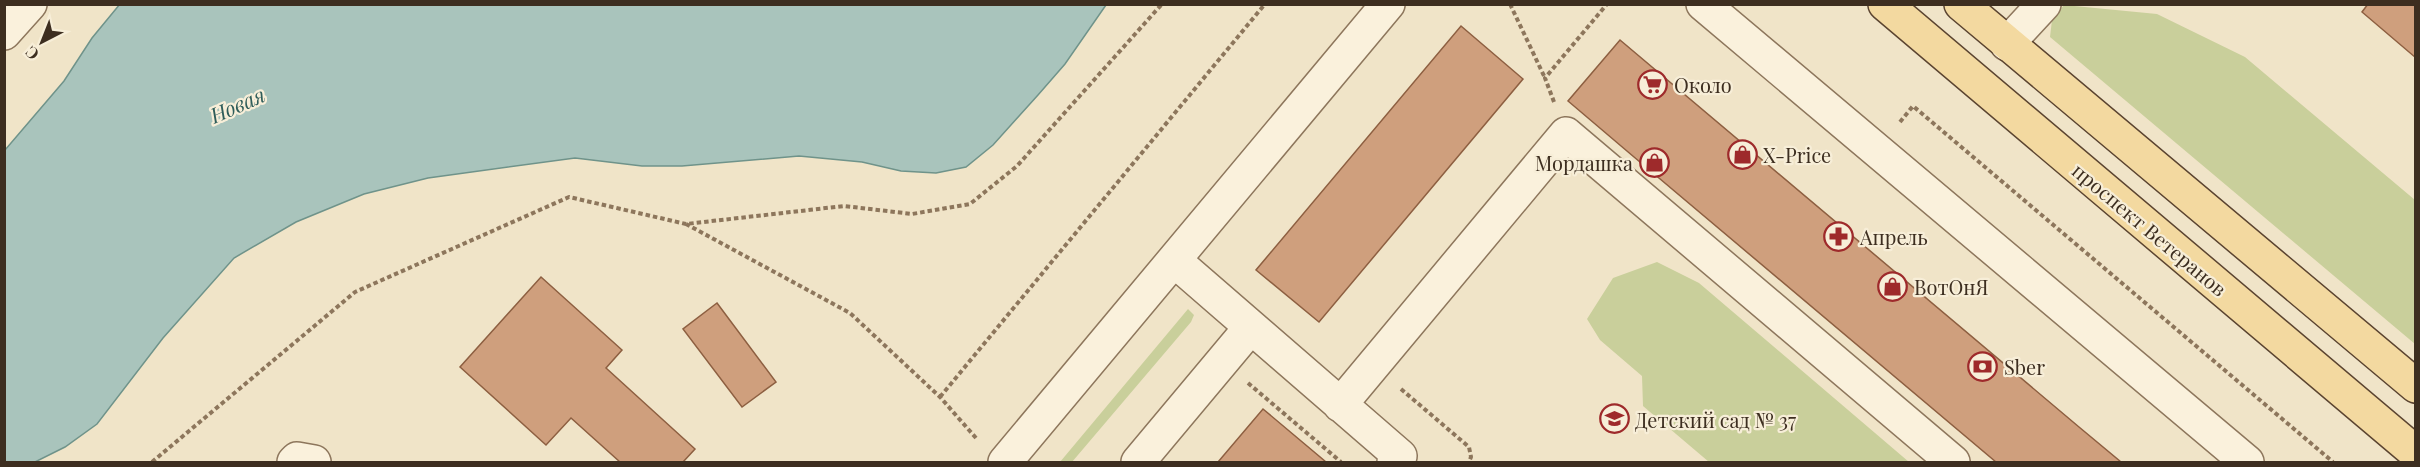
<svg xmlns="http://www.w3.org/2000/svg" width="2420" height="467" font-family="'Playfair Display',serif">
	<rect width="100%" height="100%" fill="#f0e4c8"/>
	<path fill="#c9cf9b" d="M2064,5l93,9 88,43 170,143v144l-365,-307 2,-17z
		M1657,262l42,21 210,179h-200l-66,-56 -1,-30 -42,-36 -13,-21 26,-41z
		M1188,309l6,6 -3,7 -119,140h-12z"/>
	<path fill="#a9c4bc" stroke="#6f938a" stroke-width="1.5" d="M120,4h986v1l-41,59 -27,31 -45,50 -27,22 -30,6 -35,-2 -39,-9 -63,-6 -117,10h-40l-67,-8 -147,20 -64,16 -68,28 -62,36 -71,80 -66,86 -32,23 -30,15h-30v-312l59,-69 28,-43z"/>
	<path fill="#cf9f7d" stroke="#8d5f41" stroke-width="1.5" d="M2368,4h48v54l-54,-46z
		M1461,26l62,53 -204,243 -63,-52z
		M1620,40l459,387 42,35h-125l-362,-305 -66,-56z
		M541,277l81,73 -16,18 89,81 -12,13h-63l-49,-44 -25,27 -86,-78z
		M717,303l59,79 -34,25 -59,-78z
		M1263,409l63,53h-108z"/>
	<g fill="none" stroke-linecap="round" stroke-linejoin="round">
		<defs>
			<path id="minor" d="M1703,4l544,458
				M4,33l26,-29
				M2007,44l37,-40
				M1175,261l225,195 -6,6
				M1340,405l226,-271 387,328
				M294,462l3,-3 17,3
				M1005,462l383,-458
				M1138,462l113,-135"/>
			<path id="major" d="M1885,4l531,449
				M1961,4l455,382"/>
		</defs>
		<use href="#minor" stroke="#8d765c" stroke-width="36"/>
		<use href="#major" stroke="#5b4430" stroke-width="36"/>
		<path stroke="#8d765c" stroke-width="4" stroke-dasharray="4.5 3" stroke-linecap="butt" d="M1510,4l35,74
			M1554,102l-9,-24 62,-74
			M1900,122l13,-16 420,356
			M1248,383l93,79
			M1401,389l68,58 2,10 -2,5
			M940,397l325,-393
			M976,438l-36,-41 -90,-84 -164,-89 158,-18 68,8 58,-10 47,-38 145,-162
			M152,462l203,-170 214,-95 117,27"/>
		<use href="#minor" stroke="#faf1dc" stroke-width="33"/>
		<use href="#major" stroke="#f3d9a0" stroke-width="33"/>
	</g>
	<defs>
		<symbol id="supermarket-ring" viewBox="-11 -11 22 22"><circle r="9.5" fill="#f7eed8" stroke="#9e2a2b" stroke-width="1.5"/><path d="M-6-5.5h2.5l.6 2H6L4.5 2H-2.5L-4.4-4H-6ZM-1.5 3.2a1.3 1.3 0 1 0 .1 0ZM3 3.2a1.3 1.3 0 1 0 .1 0Z" fill="#9e2a2b"/></symbol>
		<symbol id="shop-ring" viewBox="-11 -11 22 22"><circle r="9.5" fill="#f7eed8" stroke="#9e2a2b" stroke-width="1.5"/><path d="M-5-2.5h2.3a2.7 3.5 0 0 1 5.4 0H5L5.5 6h-11ZM-1.5-2.5h3a1.5 2.3 0 0 0-3 0Z" fill="#9e2a2b"/></symbol>
		<symbol id="pharmacy-ring" viewBox="-11 -11 22 22"><circle r="9.5" fill="#f7eed8" stroke="#9e2a2b" stroke-width="1.5"/><path d="M-2-6h4v4h4v4h-4v4h-4v-4h-4v-4h4Z" fill="#9e2a2b"/></symbol>
		<symbol id="bank-ring" viewBox="-11 -11 22 22"><circle r="9.5" fill="#f7eed8" stroke="#9e2a2b" stroke-width="1.5"/><path d="M-6-4H6V4H-6ZM0-2.3a2.3 2.3 0 1 0 0 4.6a2.3 2.3 0 1 0 0-4.6Z" fill="#9e2a2b"/></symbol>
		<symbol id="school-ring" viewBox="-11 -11 22 22"><circle r="9.5" fill="#f7eed8" stroke="#9e2a2b" stroke-width="1.5"/><path d="M0-5L7-2L0 1L-7-2ZM-4 1L0 2.5L4 1V4Q0 6-4 4Z" fill="#9e2a2b"/></symbol>
	</defs>
	<g fill-rule="evenodd">
		<use href="#supermarket-ring" x="1636" y="68" width="33" height="33"/>
		<use href="#shop-ring" x="1726" y="138" width="33" height="33"/>
		<use href="#shop-ring" x="1638" y="146" width="33" height="33"/>
		<use href="#pharmacy-ring" x="1822" y="220" width="33" height="33"/>
		<use href="#shop-ring" x="1876" y="270" width="33" height="33"/>
		<use href="#bank-ring" x="1966" y="350" width="33" height="33"/>
		<use href="#school-ring" x="1598" y="402" width="33" height="33"/>
	</g>
	<g text-anchor="middle" dominant-baseline="central" stroke-width="4.5" stroke-linejoin="round" paint-order="stroke">
		<g font-size="20" fill="#3d2e20" stroke="#f7eed8" text-anchor="start">
			<text x="1674" y="84">Около</text>
			<text x="1763" y="154">X-Price</text>
			<text x="1633" y="162" text-anchor="end">Мордашка</text>
			<text x="1860" y="236">Апрель</text>
			<text x="1914" y="286">ВотОнЯ</text>
			<text x="2004" y="366">Sber</text>
			<text x="1635" y="419">Детский сад № 37</text>
		</g>
		<g font-size="20" fill="#3d2e20" stroke="#f7eed8">
			<text transform="translate(2150 229) rotate(40)">проспект Ветеранов</text>
		</g>
		<g font-size="21" font-style="italic" fill="#2f5d5a" stroke="#f7eed8">
			<text transform="translate(237 104) rotate(-24)">Новая</text>
		</g>
	</g>
	<rect width="2420" height="467" fill="none" stroke="#3d2e20" stroke-width="12"/>
	<g transform="translate(42 42) rotate(222)" stroke="#f7eed8" stroke-width="4.5" paint-order="stroke">
	<path d="M0-4.5L10 22L0 15L-10 22Z" fill="#3d2e20"/>
	<text y="-9" font-size="16" font-weight="bold" text-anchor="middle" fill="#3d2e20">С</text>
	</g>
</svg>
